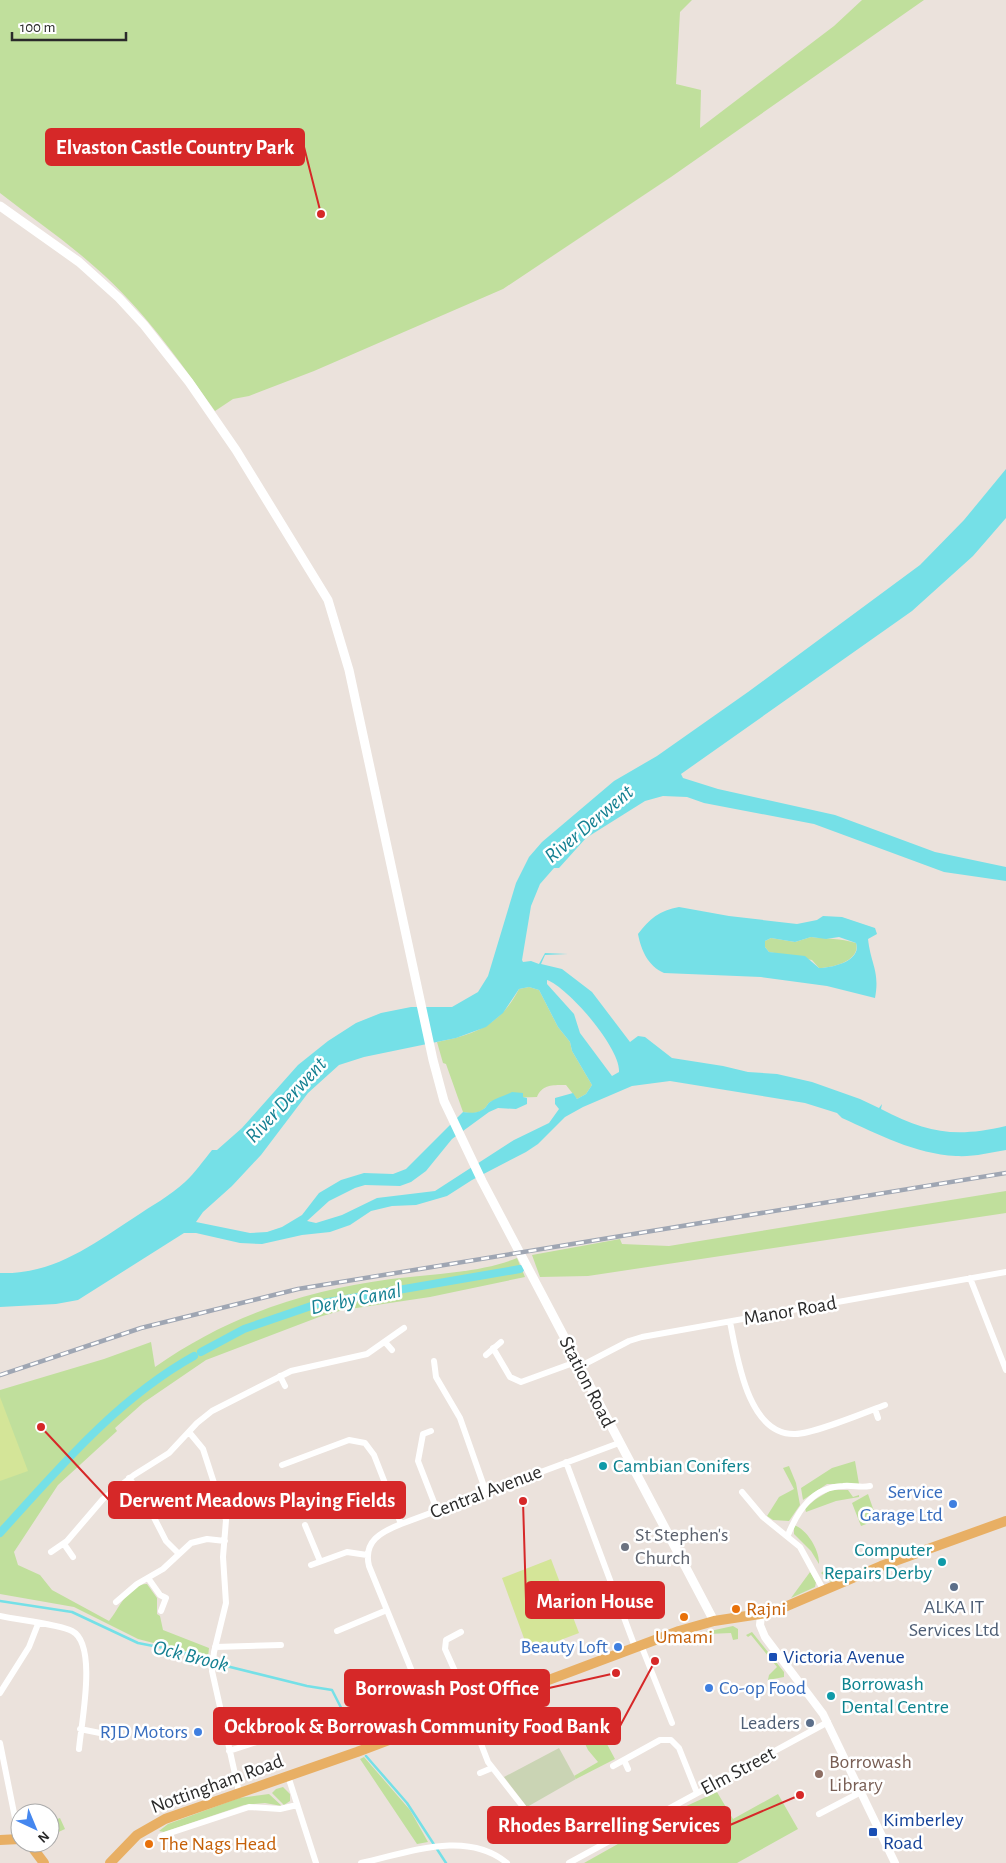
<svg xmlns="http://www.w3.org/2000/svg" width="1006" height="1863" font-family="'Alegreya Sans',sans-serif">
	<rect width="100%" height="100%" fill="#ebe2dc"/>
	<path fill="#c0df9c" d="M0,0h692l-12,12 -4,72 25,6 -1,38 134,-102 28,-26h62l-253,177 -168,112 -189,82 -65,25 -16,3 -18,12c-36,-51 -72,-102 -119,-143 -30,-27 -64,-50 -96,-75z
		M811,937c16,2 29,1 45,6 5,18 -24,25 -37,25l-7,-8 -43,-8 -4,-5v-6l6,-3 24,4z
		M529,987l10,3 19,37 12,15 2,9 20,34 -6,9 -9,5 -11,-14c-12,0 -24,-1 -29,12 -15,1 -30,-1 -44,4 -5,1 -5,4 -8,7 -8,7 -15,5 -22,4l-17,-48 -3,-1 -6,-21c38,-7 64,-18 82,-53z
		M1006,1191v22l-418,63 -48,1 -8,-22 88,-16 2,5 47,2z
		M517,1258l8,19 -95,20 -87,13 -24,7 -113,43 -63,43 -28,25 2,3 -59,54 -44,67 4,13 22,10 12,15 57,31c10,-12 19,-37 38,-37l10,14v16l3,2 3,14 46,18 -1,9 -70,-18 -64,-32 -74,-13v-204l104,-31 47,-17 4,25c72,-51 149,-76 236,-88 39,-5 90,-6 126,-21z
		M855,1461l4,23h-32l-24,16 -2,-12 31,-20z
		M789,1466l7,17 4,22 -11,16 -16,-1 -6,-4 12,-19 15,-8 -11,-21z
		M831,1490h17l5,7 6,-2v2l-23,4 -30,11 -1,-4 11,-9z
		M868,1494l9,26 -16,6 -9,-23z
		M794,1525c13,4 26,26 25,39l-8,-13 -17,-17z
		M826,1569l31,1v1l-26,11 -10,-9z
		M810,1572l6,10 -1,5 -24,11z
		M733,1626l5,3v10l-5,1 -2,-7 -23,1 -29,7 -1,-3z
		M752,1632l32,40v5l-16,3 1,-5 8,-8 -26,-32 -3,2 -2,-2z
		M584,1729l4,9 13,-5 14,26 -39,20 -2,-3 24,-14 -10,-12 -9,-19z
		M364,1757l46,53 18,32 -11,2 -57,-85z
		M283,1787l7,7v7l-6,4 -12,-12 4,-4z
		M717,1792l16,27 45,-25 20,35 -61,34h-153l98,-55z
		M269,1794l13,12 -17,-3 -21,2 -80,27 -5,-1 9,-7 71,-26z
		M60,1818l5,11 -15,7v-14z"/>
	<path fill="#cad4b4" d="M559,1748l17,31 -49,28 -23,-30z"/>
	<path fill="#d4e598" d="M0,1397l28,74 -28,10z
		M551,1559l28,74 -50,19 -27,-74z"/>
	<path fill="#75e0e7" fill-rule="evenodd" d="M1006,469v49l-33,38 -61,55 -231,163 2,4 35,11 117,26 100,37 71,15v14l-62,-9 -130,-48 -110,-21 -17,-6 -24,-1 -18,5 -59,37 -27,30h-5l-14,16 -9,22 -9,54 1,2 8,-1 8,3 6,-11 23,1 -23,1 -4,9 21,5 30,23 38,50 8,-6 7,1 27,21 51,8 25,6 29,2 35,8 48,17 19,9 3,-4 -1,5c46,24 74,29 125,17v24c-17,3 -33,7 -50,6 -41,-2 -78,-22 -114,-38l-5,-5 -32,-10 -135,-22 -38,5 -49,21 -18,10 -27,27 -12,8 -54,28 -25,16 -31,9 -24,1 -21,5 -21,14 -20,7 -28,3 -40,9 -22,-1 -44,-10h-12l-106,67 -22,4 -56,3v-34c53,2 92,-28 135,-56 16,-11 35,-21 50,-35 10,-9 18,-21 27,-32h5l25,-22 56,-63 30,-24 28,-18 25,-10 30,-6h41l26,-15 10,-16 28,-93 13,-26 13,-15 72,-61 43,-25 91,-64 172,-127 44,-45zM547,980c22,8 74,69 72,92l-7,4 -32,-43 -6,-19 -27,-30zM529,987l10,3 19,37 12,15 2,9 20,34 -6,9 -9,5 -4,-6 -18,5v6l4,5 -10,14 -35,17 -79,51 -58,7 -35,17 -26,8 -9,-2 22,-20 26,-13 10,-3 35,1 11,-4 15,-11 26,-32 37,-27 9,-4 18,1 11,-5v-6l-4,-1v-4l-11,-1c-7,4 -16,6 -22,10 -2,1 -3,4 -5,6 -8,6 -14,5 -22,4l-57,57 -13,5 -29,-1 -23,7 -22,13 -17,22 -20,12 -15,5 -17,1 -54,-11 7,-10 29,-26 29,-31 47,-62 31,-28 25,-8 92,-19 30,-11 17,-14 16,-24z
		M679,907l50,9 68,8 20,-4 6,-4 19,1 33,11 2,6 -9,5c3,26 12,32 7,59l-48,-12 -66,-9 -97,-4c-16,-7 -23,-23 -26,-39 11,-15 22,-24 41,-27zM811,937l15,2 13,-2 17,6c6,18 -24,25 -37,25l-14,-12 -36,-4 -4,-5v-6l6,-3 24,4z"/>
	<g fill="none" stroke-linecap="round" stroke-linejoin="round">
		<path stroke="#75e0e7" stroke-width="2.5" d="M0,1601l72,11 66,31 41,8 27,10 101,25 25,4 25,49
			M366,1756l41,47 39,60"/>
		<path stroke="#75e0e7" stroke-width="8" d="M201,1352l43,-23 73,-25 203,-35
			M0,1533c59,-65 117,-134 194,-177"/>
		<path stroke="#fff" stroke-width="6" d="M970,1278l36,92
			M730,1322c7,33 17,112 64,112 17,1 72,-22 91,-29
			M385,1342l7,8
			M493,1348l17,29 11,5 55,-20
			M486,1355l15,-13
			M434,1361l2,16 24,41 26,74
			M579,1367l50,-26 13,-4 364,-65
			M280,1376l5,10
			M875,1409l3,9
			M431,1431l-8,3 -5,27 19,49
			M189,1432l14,17 23,71 -3,37 3,46 -12,49 -2,19 27,121
			M566,1462l69,185
			M282,1465l67,-25 16,3 9,12 27,69
			M129,1478l16,22 21,41 12,12
			M742,1492l21,25 37,30 24,44
			M305,1525l15,36
			M788,1535c10,-25 25,-48 55,-49 10,-1 17,2 27,0
			M64,1544l9,13
			M51,1552l16,-11 36,-42 31,-24 35,-22 28,-30 15,-12 79,-40 76,-17 37,-26
			M311,1565l36,-13 20,3
			M148,1578l12,17 6,3 -5,13
			M116,1602l21,-18 26,-15 28,-26 16,-4 18,2
			M0,1616c18,4 58,8 72,15 26,13 9,93 7,118
			M337,1631l50,-21
			M461,1632l-15,8 -1,9 27,60
			M641,1645l31,78
			M215,1647l66,-2
			M0,1693l29,-46 9,-23
			M364,1697l52,-19
			M468,1710l20,52 36,46 14,11
			M433,1723l-64,-157c-6,-25 12,-34 32,-42l218,-81
			M80,1729l20,4
			M0,1743l19,95
			M229,1751l79,-26 -3,-10
			M624,1760l4,9
			M613,1766l47,-26h11l8,8 18,45
			M480,1773l12,-5
			M288,1776l28,87
			M819,1814l42,-22
			M170,1833l3,9
			M161,1836l88,-29 31,2 17,-4
			M361,1863c47,-10 105,-34 146,0
			M569,1863l259,-141"/>
		<path stroke="#fff" stroke-width="8" d="M761,1615l-1,10 5,12 58,77 72,149"/>
		<path stroke="#fff" stroke-width="9" d="M0,206l79,56 40,36 25,27 45,57 47,68 92,150 21,70 84,390 11,41 38,80 232,440"/>
		<path stroke="#e8af64" stroke-width="10" d="M0,1840l20,-1
			M29,1843l15,20
			M110,1863l27,-28 28,-16 192,-67 322,-121 35,-10 59,-9 108,-46 125,-45"/>
		<defs>
			<path id="rail" d="M0,1375l141,-47 157,-39 708,-116"/>
		</defs>
		<use href="#rail" stroke="#9fa6b3" stroke-width="4.5"/>
		<use href="#rail" stroke="#fff" stroke-width="2.5" stroke-dasharray="8" stroke-linecap="butt"/>
	</g>
	<g fill="#0f9aa8" stroke="#fff" stroke-width="2">
		<circle cx="603" cy="1466" r="5"/>
		<circle cx="942" cy="1562" r="5"/>
		<circle cx="831" cy="1696" r="5"/>
	</g>
	<g fill="#3f7fe0" stroke="#fff" stroke-width="2">
		<circle cx="953" cy="1504" r="5"/>
		<circle cx="618" cy="1647" r="5"/>
		<circle cx="709" cy="1688" r="5"/>
		<circle cx="198" cy="1732" r="5"/>
	</g>
	<circle fill="#6b7280" stroke="#fff" stroke-width="2" cx="625" cy="1547" r="5"/>
	<g fill="#5c6f8a" stroke="#fff" stroke-width="2">
		<circle cx="954" cy="1587" r="5"/>
		<circle cx="810" cy="1723" r="5"/>
	</g>
	<g fill="#e8710a" stroke="#fff" stroke-width="2">
		<circle cx="736" cy="1609" r="5"/>
		<circle cx="684" cy="1617" r="5"/>
		<circle cx="149" cy="1844" r="5"/>
	</g>
	<g fill="#1a4fb4" stroke="#fff" stroke-width="2">
		<rect x="768" y="1652" width="10" height="10" rx="2.5"/>
		<rect x="868" y="1827" width="10" height="10" rx="2.5"/>
	</g>
	<circle fill="#8d6e63" stroke="#fff" stroke-width="2" cx="819" cy="1774" r="5"/>
	<g text-anchor="middle" dominant-baseline="central" stroke-width="5" stroke-linejoin="round" paint-order="stroke">
		<g font-size="20" fill="#2a2a2a" stroke="#fff">
			<text transform="translate(790 1311) rotate(-10)">Manor Road</text>
			<text transform="translate(587 1382) rotate(63)">Station Road</text>
			<text transform="translate(486 1492) rotate(-21)">Central Avenue</text>
			<text transform="translate(738 1771) rotate(-28)">Elm Street</text>
			<text transform="translate(217 1784) rotate(-20)">Nottingham Road</text>
		</g>
		<g font-size="20" fill="#0d838f" stroke="#fff" text-anchor="start">
			<text x="613" y="1466">Cambian Conifers</text>
			<text x="932" y="1550" text-anchor="end">Computer<tspan x="932" dy="23">Repairs Derby</tspan></text>
			<text x="841" y="1684">Borrowash<tspan x="841" dy="23">Dental Centre</tspan></text>
		</g>
		<g font-size="20" fill="#366cbe" stroke="#fff" text-anchor="end">
			<text x="943" y="1492">Service<tspan x="943" dy="23">Garage Ltd</tspan></text>
			<text x="608" y="1647">Beauty Loft</text>
			<text x="719" y="1688" text-anchor="start">Co-op Food</text>
			<text x="188" y="1732">RJD Motors</text>
		</g>
		<g font-size="20" fill="#5b616d" stroke="#fff" text-anchor="start">
			<text x="635" y="1535">St Stephen's<tspan x="635" dy="23">Church</tspan></text>
		</g>
		<g font-size="20" fill="#4e5e75" stroke="#fff">
			<text x="954" y="1607">ALKA IT<tspan x="954" dy="23">Services Ltd</tspan></text>
			<text x="800" y="1723" text-anchor="end">Leaders</text>
		</g>
		<g font-size="20" fill="#c56008" stroke="#fff" text-anchor="start">
			<text x="746" y="1609">Rajni</text>
			<text x="684" y="1637" text-anchor="middle">Umami</text>
			<text x="159" y="1844">The Nags Head</text>
		</g>
		<g font-size="20" fill="#164399" stroke="#fff" text-anchor="start">
			<text x="783" y="1657">Victoria Avenue</text>
			<text x="883" y="1820">Kimberley<tspan x="883" dy="23">Road</tspan></text>
		</g>
		<g font-size="20" fill="#785e54" stroke="#fff" text-anchor="start">
			<text x="829" y="1762">Borrowash<tspan x="829" dy="23">Library</tspan></text>
		</g>
		<g font-size="21" font-style="italic" fill="#158092" stroke="#fff">
			<text transform="translate(589 824) rotate(-40)">River Derwent</text>
			<text transform="translate(286 1100) rotate(-47)">River Derwent</text>
			<text transform="translate(356 1299) rotate(-11)">Derby Canal</text>
			<text transform="translate(191 1656) rotate(14)">Ock Brook</text>
		</g>
	</g>
	<path fill="none" stroke="#d62828" stroke-width="2" d="M321 214L304 147M41 1427L109 1500M523 1501L526 1600M616 1673L549 1688M655 1661L620 1726M800 1795L730 1825"/>
	<g fill="#d62828" stroke="#fff" stroke-width="2">
		<circle cx="321" cy="214" r="5"/>
		<circle cx="41" cy="1427" r="5"/>
		<circle cx="523" cy="1501" r="5"/>
		<circle cx="616" cy="1673" r="5"/>
		<circle cx="655" cy="1661" r="5"/>
		<circle cx="800" cy="1795" r="5"/>
	</g>
	<g fill="#d62828" stroke="#d62828" stroke-width="2">
		<rect x="46" y="129" width="258" height="36" rx="5"/>
		<rect x="109" y="1482" width="296" height="36" rx="5"/>
		<rect x="526" y="1582" width="138" height="36" rx="5"/>
		<rect x="345" y="1670" width="204" height="36" rx="5"/>
		<rect x="214" y="1708" width="406" height="36" rx="5"/>
		<rect x="488" y="1807" width="242" height="36" rx="5"/>
	</g>
	<g font-size="21" text-anchor="middle" font-weight="bold" fill="#fff">
		<text x="175" y="154">Elvaston Castle Country Park</text>
		<text x="257" y="1507">Derwent Meadows Playing Fields</text>
		<text x="595" y="1608">Marion House</text>
		<text x="447" y="1695">Borrowash Post Office</text>
		<text x="417" y="1733">Ockbrook &amp; Borrowash Community Food Bank</text>
		<text x="609" y="1832">Rhodes Barrelling Services</text>
	</g>
	<g transform="translate(35 1828) rotate(136)"><circle r="24" fill="#ffffff" stroke="#aaaaaa"/>
	<path d="M0-4L9 19L0 12L-9 19Z" fill="#4587ef"/>
	<text y="-8" font-size="14" font-weight="bold" text-anchor="middle" fill="#2a2a2a">N</text>
	</g>
	<path d="M12 32v8h114v-8" fill="none" stroke="#2a2a2a" stroke-width="2.5"/>
	<text x="20" y="32" font-size="15" fill="#2a2a2a" stroke="#ffffff" stroke-width="4" paint-order="stroke">100 m</text>
</svg>
